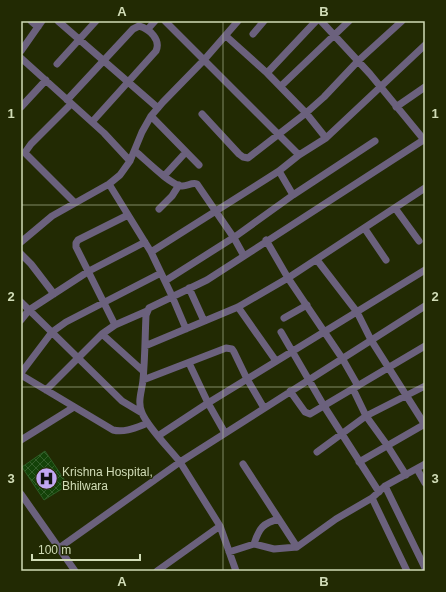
<svg xmlns="http://www.w3.org/2000/svg" width="446" height="592" font-family="Arial,sans-serif">
	<defs>
		<pattern id="building-cross-hatch" width="8" height="8" patternUnits="userSpaceOnUse"><rect width="8" height="8" fill="#134208"/><path d="M0 0l8 8M0 8l8-8" fill="none" stroke="#345d2a"/></pattern>
	</defs>
	<rect width="100%" height="100%" fill="#222a03"/>
	<path fill="url(#building-cross-hatch)" stroke="#2d5c24" d="M45,451l23,34 -24,15 -22,-33z"/>
	<g fill="none" stroke-linecap="round" stroke-linejoin="round">
		<path stroke="#6b617d" stroke-width="7" d="M31,21l7,6
			M58,21l100,87
			M165,21l134,134
			M321,21l49,53 55,67
			M147,30l8,-9
			M253,34l11,-13
			M226,36l41,37 39,40 20,25
			M21,51l21,-30
			M21,58l83,75 26,28
			M57,64l39,-43
			M267,73l49,-52
			M281,86l68,-65
			M67,100l66,-71 6,-3c11,3 22,14 17,25l-64,71
			M71,104l-40,40 -5,7v3l49,49
			M21,107l25,-27
			M396,107l29,-20
			M202,114l37,40 4,3 5,1 58,-45 18,-16 34,-36 44,-40
			M151,116l48,49
			M425,139l-218,141 -58,28 -3,7c-1,22 -1,44 -3,65 -1,11 -6,22 -1,33 7,16 27,35 38,49l245,-156
			M135,151c10,8 34,33 46,35 6,1 10,-4 16,-2l37,54 10,18
			M279,171l14,24
			M164,176l22,-24
			M109,184l42,68 21,44 14,33
			M395,208l24,33
			M159,209l13,-13 7,-11
			M365,229l21,31
			M266,240l22,38 54,80 16,28
			M21,242l31,-26 57,-32 11,-9 10,-14 12,-29 9,-16 12,-14 41,-42 34,-39
			M151,252l128,-81 20,-16 27,-17 99,-93
			M21,254l10,10 23,30
			M317,260l40,52 14,28 54,85
			M165,281l71,-45 57,-41 82,-54
			M189,288l15,33
			M21,302l101,99 20,12
			M238,307l38,54
			M284,318l23,-13
			M21,320l8,-10 60,-39 56,-29
			M115,325l-39,-78v-4l2,-3 50,-25
			M281,332l43,74 55,86
			M102,334l41,37
			M145,346l93,-39 50,-29 137,-90
			M189,363l19,40 17,30
			M21,373l31,-41 14,-10 95,-49
			M21,375l92,55c12,3 24,-3 35,-7
			M143,380l83,-32 6,1 2,3 13,27 17,29
			M353,389l13,27 21,29 19,30
			M46,390l56,-56 13,-9 32,-14
			M290,391l15,21 5,2 115,-68
			M158,436l50,-33 217,-133
			M21,440l53,-33
			M317,452l49,-36 59,-30
			M359,462l66,-38
			M243,464l54,83
			M417,469l8,14
			M385,486l40,82
			M21,494l54,77
			M372,498l35,73
			M254,544c5,-16 9,-21 25,-25
			M59,548l121,-86 40,64 16,45
			M229,552l25,-8 20,5 23,-2 39,-28 36,-21 13,-12 40,-22
			M157,571l63,-45"/>
	</g>
	<path fill="none" stroke="#d1dcb7" stroke-width="1" stroke-opacity="0.55" d="M223,21v550M21,205h404M21,387h404"/>
	<defs>
		<symbol id="hospital-disc" viewBox="-11 -11 22 22"><circle r="9.5" fill="#c2a7f2" stroke="#222a03"/><path d="M-5-5h3v3.5h4V-5h3V5h-3V1.5h-4V5h-3Z" fill="#111"/></symbol>
	</defs>
	<g fill-rule="evenodd">
		<use href="#hospital-disc" x="34" y="466" width="25" height="25"/>
	</g>
	<g text-anchor="middle" dominant-baseline="central" stroke-width="3" stroke-linejoin="round" paint-order="stroke">
		<g font-size="12" fill="#d1dcb7" stroke="#222a03" text-anchor="start">
			<text x="62" y="472">Krishna Hospital,<tspan x="62" dy="14">Bhilwara</tspan></text>
		</g>
	</g>
	<rect width="446" height="592" fill="none" stroke="#222a03" stroke-width="44"/>
	<path d="M32 554v6h108v-6" fill="none" stroke="#d1dcb7" stroke-width="2"/>
	<text x="38" y="554" font-size="12" fill="#d1dcb7" stroke="#222a03" stroke-width="3" paint-order="stroke">100 m</text>
	<rect x="22" y="22" width="402" height="548" fill="none" stroke="#d1dcb7" stroke-width="1.5"/>
	<g font-size="13" text-anchor="middle" font-weight="bold" fill="#d1dcb7">
		<text x="122" y="16">A</text>
		<text x="324" y="16">B</text>
		<text x="11" y="118">1</text>
		<text x="435" y="118">1</text>
		<text x="11" y="301">2</text>
		<text x="435" y="301">2</text>
		<text x="11" y="483">3</text>
		<text x="435" y="483">3</text>
		<text x="122" y="586">A</text>
		<text x="324" y="586">B</text>
	</g>
</svg>
